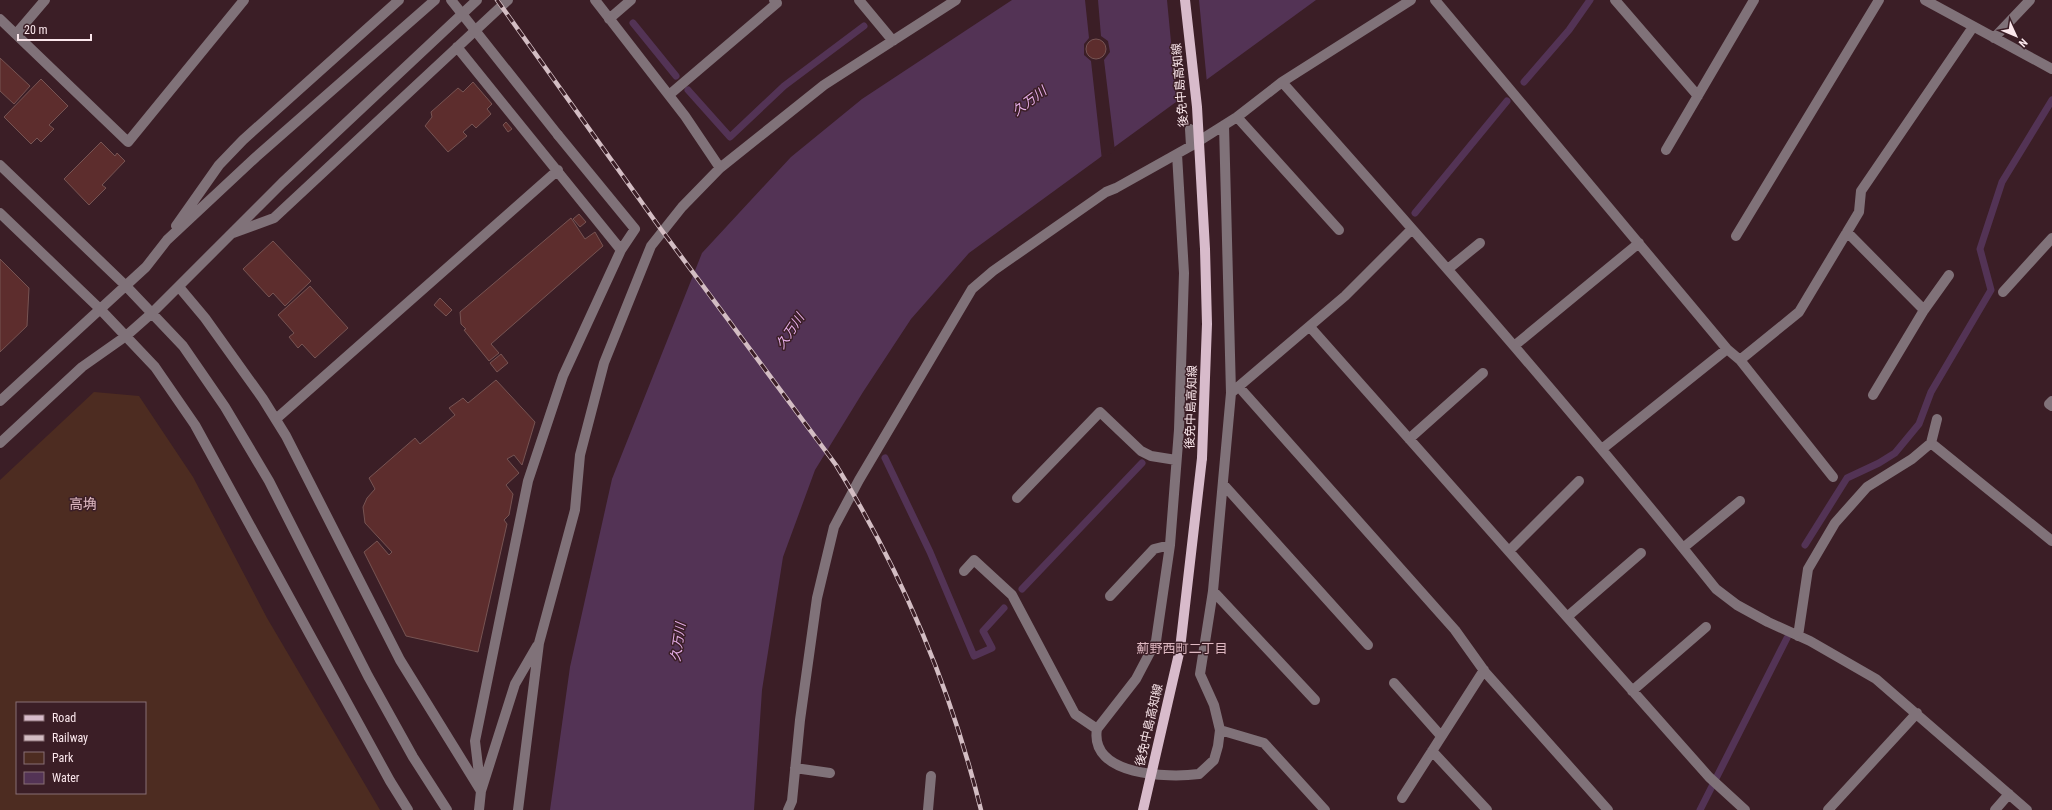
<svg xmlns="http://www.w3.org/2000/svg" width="2052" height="810" font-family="'Roboto Condensed','Noto Sans JP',sans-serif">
	<rect width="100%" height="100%" fill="#3b1e26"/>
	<path fill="#4d2c21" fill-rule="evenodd" d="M94,392l45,4 54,81 74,141 113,192h-380v-330zM17,703h128v90h-128z"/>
	<path fill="#533355" d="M1012,0h304l-347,253 -58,66 -48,73 -48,78 -32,87 -21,133 -8,120h-204l20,-143 42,-188 90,-226 89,-96 71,-58z"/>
	<path fill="#3b1e26" d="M1085,0h13l3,36 7,5 2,11 -6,8 11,91 -13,9 -11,-99 -7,-6v-11l5,-6z
		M1167,0h32l8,83 -30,22z"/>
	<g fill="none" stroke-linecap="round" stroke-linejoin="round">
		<path stroke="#533355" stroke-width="7" d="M633,23l43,53
			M1524,82l45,-52 21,-30
			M688,90l42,47 54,-51 80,-60
			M1415,213l92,-112
			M885,458l45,94 44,104 18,-8 -9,-17 21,-23
			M1805,545l42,-67 32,-15 16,-10 24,-29 12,-32 60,-102 -11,-41 22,-67 50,-82
			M1022,589l120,-126
			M1700,810l87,-172"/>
	</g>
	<path fill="#5d2d2d" stroke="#775453" d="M1086 49a10 10 0 1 1 20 0a10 10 0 1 1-20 0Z
		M0,58l30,28 -16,18 -14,-13z
		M41,79l27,27 -19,19 5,4 -13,13 -4,-4 -6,6 -27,-27z
		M473,82l19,22 -5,5 4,5 -15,14 -4,-4 -9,8 4,4 -19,16 -23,-26 7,-9 -1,-5 27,-24 5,4z
		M506,122l6,7 -4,3 -5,-7z
		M101,142l14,14 2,-3 8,8 -23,24 4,3 -17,17 -25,-26z
		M579,214l7,8 -6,5 -7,-8z
		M571,218l14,21 10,-7 8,14 -112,98 8,9 -10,8 -25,-31 2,-1 -5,-5 -1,-12z
		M273,241l38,40 -26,25 -12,-13 -4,4 -26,-28z
		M0,259l29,29 -2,38 -27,26z
		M310,286l38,42 -33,30 -13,-14 -4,4 -9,-11 5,-4 -16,-18z
		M440,298l12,12 -6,6 -12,-11z
		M501,354l7,9 -11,9 -7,-9z
		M496,380l39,42 -13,43 -8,-10 -7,4 12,14 -13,12 7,9 -4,21 -5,5 3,4 -29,128 -72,-16 -42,-84 13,-11 12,14 3,-3 -27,-29 -2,-16 4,-9 8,-9 -6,-11 46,-40 5,6 35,-29 -6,-7 14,-10 5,5z"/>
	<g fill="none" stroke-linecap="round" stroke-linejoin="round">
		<path stroke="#807279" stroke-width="10" d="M595,0l90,116 35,52
			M859,0l34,41
			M1435,0l292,349 -125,100
			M1615,0l83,96
			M1925,0l127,69
			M0,19l128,123 116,-142
			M609,19l22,-19
			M16,34l29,-34
			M1994,38l36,-38
			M1282,82c148,166 295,333 434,507l21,16 31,17 42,19 66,38 151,131
			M669,95l108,-92 -3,-3
			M1237,117l102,113
			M1224,125l7,268
			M1190,129l1,17
			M558,135l77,94 -14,21
			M1666,150l88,-150
			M1177,154l7,119 -5,157 -9,115 -14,96 -20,38 -39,50c-8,47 71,49 102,45l15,-14 4,-14 2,-16 -6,-25 -14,-31 13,-83 18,-198 114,-97 67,-67
			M0,165l126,121 57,60 42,61 44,74 99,195 45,81 34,53
			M0,213l100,96 55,58 40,58 195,356 18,29
			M176,226l43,-61 24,-25 156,-140
			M1847,232l77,78 25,-35
			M233,233l41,-15 234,-218
			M1736,236l143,-236
			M1448,269l32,-26
			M179,287l26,31 58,81 23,37 114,224 81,131 -6,-50 53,-260 35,-105 58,-126 -164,-203
			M2003,292l49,-54
			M1310,327l399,450 36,33
			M1514,346l125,-103
			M1727,349l13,11 59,-48 60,-100 2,-21 112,-164
			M1740,360l93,117
			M1239,387l216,243 30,42 123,138
			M1873,395l51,-85
			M0,401l146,-134 21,-27 89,-83 179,-157
			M2052,401l-3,3 3,2
			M276,419l282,-249
			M1409,439l74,-66
			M0,443l82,-76 44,-31 26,-23 130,-130 195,-183
			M1931,443l121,98
			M1223,484l145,161
			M1017,498l83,-86 41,39 10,5 25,4
			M1683,548l57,-47
			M1509,551l70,-70
			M964,571l10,-11 38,35 63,119 22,15
			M1213,591l102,109
			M1110,596l44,-47 16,-4
			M1567,617l74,-64
			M1798,636l10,-67 27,-46 32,-36 45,-28 19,-16 6,-24
			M1394,683l47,53
			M1632,691l74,-64
			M1220,730l44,13 61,67
			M1432,751l55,59
			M795,768l35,5
			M1402,798l82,-128
			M479,810l2,-19 34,-107 22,-38
			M518,810l21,-167 36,-133 5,-55 24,-92 47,-117 31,-39 38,-39 104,-83 132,-85
			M788,810l4,-9 8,-81 17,-122 17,-71 25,-47 113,-191 21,-18 113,-79 10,-4 75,-42 46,-29 45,-35 129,-82
			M928,810l3,-34
			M1828,810l89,-97
			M1995,810l14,-16"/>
		<path stroke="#d8bbcb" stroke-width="10" d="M1143,810l37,-161 22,-191"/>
		<defs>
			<path id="rail" d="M497,0l163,228 176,237c65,106 115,224 145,345"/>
		</defs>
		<use href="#rail" stroke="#d3bdc3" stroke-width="4.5"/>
		<use href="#rail" stroke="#3b1e26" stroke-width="3" stroke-dasharray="9" stroke-linecap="butt"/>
		<path stroke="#807279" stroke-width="10" d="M451,0l107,135"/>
		<path stroke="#d8bbcb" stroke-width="10" d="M1185,0l12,107 8,142 2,75 -5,134"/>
	</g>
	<g text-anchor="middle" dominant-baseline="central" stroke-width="3" stroke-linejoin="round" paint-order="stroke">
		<g font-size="12" fill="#fbe7ec" stroke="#3b1e26">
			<text transform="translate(1180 85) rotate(-95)">後免中島高知線</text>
			<text transform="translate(1191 407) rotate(-88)">後免中島高知線</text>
			<text transform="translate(1149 725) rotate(-77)">後免中島高知線</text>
		</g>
		<g font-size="13" font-style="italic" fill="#e7afe9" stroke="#3b1e26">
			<text transform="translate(1029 101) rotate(-37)">久万川</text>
			<text transform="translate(790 331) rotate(-56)">久万川</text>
			<text transform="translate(678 642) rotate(-82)">久万川</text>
		</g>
		<g font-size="13" fill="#dfb9c2" stroke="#3b1e26">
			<text x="1182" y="648">薊野西町二丁目</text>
		</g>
		<g font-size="14" fill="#dfb9c2" stroke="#3b1e26">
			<text x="83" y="504">高埆</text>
		</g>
	</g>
	<rect x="16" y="702" width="130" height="92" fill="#3b1e26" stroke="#886e75"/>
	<rect x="24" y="715" width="20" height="6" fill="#d8bbcb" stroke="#886e75"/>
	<text x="52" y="722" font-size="12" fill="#fbe7ec">Road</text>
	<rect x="24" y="735" width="20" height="6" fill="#d3bdc3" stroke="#886e75"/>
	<text x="52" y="742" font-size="12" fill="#fbe7ec">Railway</text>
	<rect x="24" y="752" width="20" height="12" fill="#4d2c21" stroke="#886e75"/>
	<text x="52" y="762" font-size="12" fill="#fbe7ec">Park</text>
	<rect x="24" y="772" width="20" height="12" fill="#533355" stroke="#886e75"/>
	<text x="52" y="782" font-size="12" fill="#fbe7ec">Water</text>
	<g transform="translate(2016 36) rotate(134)" stroke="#3b1e26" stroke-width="3" paint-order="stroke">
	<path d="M0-3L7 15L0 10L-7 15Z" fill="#fbe7ec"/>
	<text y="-6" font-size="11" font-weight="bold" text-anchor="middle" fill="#fbe7ec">N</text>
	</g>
	<path d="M18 34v6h73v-6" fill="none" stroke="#fbe7ec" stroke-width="2"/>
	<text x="24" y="34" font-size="12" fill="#fbe7ec" stroke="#3b1e26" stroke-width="3" paint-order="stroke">20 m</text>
</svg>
